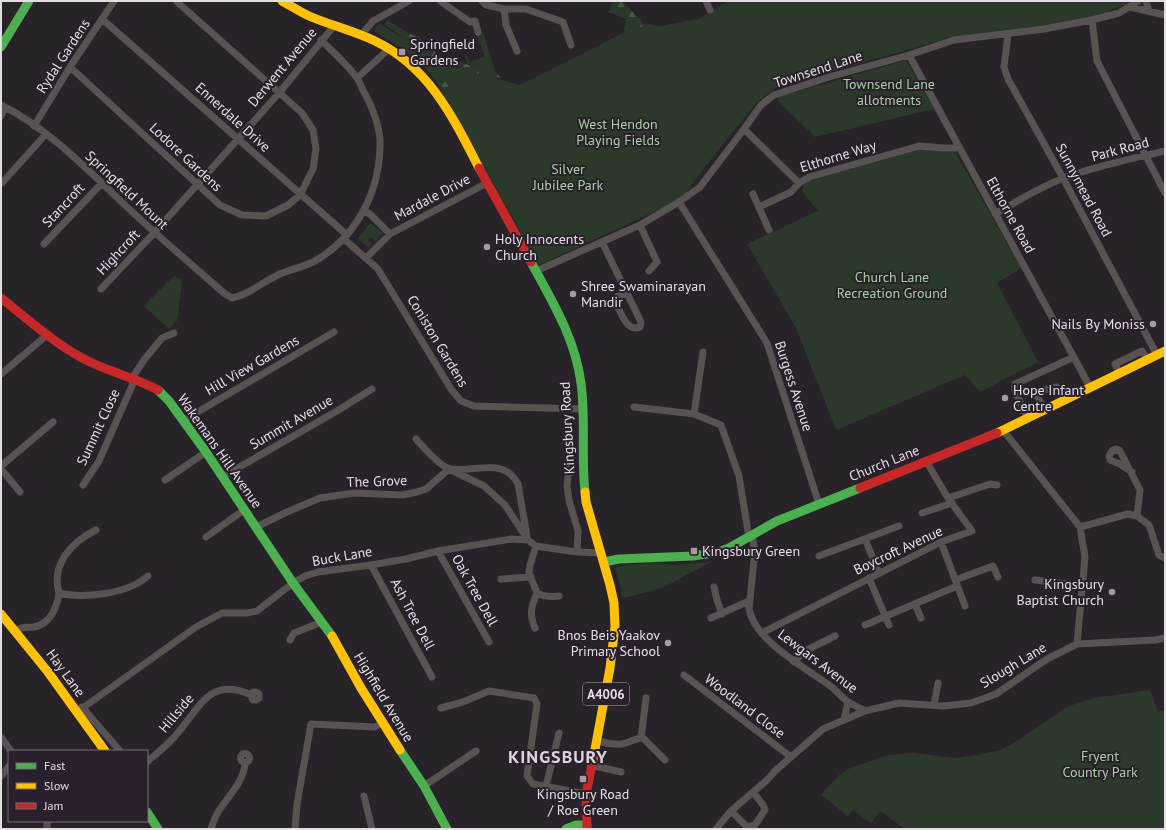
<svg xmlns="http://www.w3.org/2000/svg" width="1166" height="830" font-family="'PT Sans',sans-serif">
	<defs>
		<pattern id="forest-firs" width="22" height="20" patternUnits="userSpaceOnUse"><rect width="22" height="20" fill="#2b392a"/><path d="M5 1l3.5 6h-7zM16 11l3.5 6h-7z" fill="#4a5549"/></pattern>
	</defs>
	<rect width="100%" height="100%" fill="#282328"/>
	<path fill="#2b392a" d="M728,1h398l1,3 -30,12 -87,16 -58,5 -175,50 -20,15 -60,75 -15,22 -143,66 -103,-184c-16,-22 -38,-36 -61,-49v-5l5,-3 62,39 1,5 11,-1 66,18 78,-39 43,-23 18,3 39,-7z
		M483,32l12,39 -10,-5 -10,1 -7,-3 -4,-9 2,-1 4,8 15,-6 -6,-15 -3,-6z
		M906,60l28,49 -119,28 -36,-35 -1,-5z
		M917,149l38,3 66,116 -24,15 41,79 -58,30 -15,-17 -129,55 -40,-102 -49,-84 71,-33 -16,-20 2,-7 4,-4z
		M370,223l13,10 -7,8 -6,-4 -2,3 4,3 -3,5 -11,-9z
		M174,276l7,3 1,4 -5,38 -8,8 -25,-23z
		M711,562l-49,26 -39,10 -8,-31 18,-3 25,-1 17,2z
		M1150,690l8,22 7,-2v119h-260l-25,-18 -9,12 -18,-13 -5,6 -27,-21 19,-21 10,-6 38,-13 25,-2 42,5 22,-3 23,-5 19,-10 47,-33 27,-9z"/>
	<path fill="url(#forest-firs)" d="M612,1h10l20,20v6l-13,6 -5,-2 2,-12 -17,-7z
		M387,20l23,14 9,3 4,5 17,13 1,8 5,4h8l-11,2 -22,-20 -13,-6 -12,-11 -11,-7z
		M460,62l15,5 10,-1 10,5 7,8 -7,-1 -41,-11z
		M438,76h5l9,14 1,8 -3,4 -7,-14 -8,-10z"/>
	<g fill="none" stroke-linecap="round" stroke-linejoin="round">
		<path stroke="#585252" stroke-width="7" d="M440,1l30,21 5,-1 3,11
			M482,1l4,4 18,4h22l37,13 8,23
			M706,1l4,9
			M1146,1l3,10
			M1130,7l35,8
			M504,9l2,16 11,26
			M102,19l245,216
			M1092,20l5,41 68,132
			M1008,34l-4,33 4,12 55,99 94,177
			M361,35l12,-14 36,-20
			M909,55l181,332
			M70,67l150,138 22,10 24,1 22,-11 12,-10 13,-26 3,-20 -3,-19 -11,-17 -126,-112
			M357,78l32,-29
			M1,105c47,23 90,68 127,103 31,29 64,57 96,85l8,5c17,-3 30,-16 46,-23 14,-7 27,-7 42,-17 40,-26 61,-71 60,-118 -1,-15 -8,-34 -15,-46 -3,-5 -5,-12 -8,-16 -10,-14 -24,-26 -36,-38
			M1,116l4,-9
			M34,126l36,-59 44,-66
			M744,129l55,54 10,-6 110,-31 25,2h11l3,-2
			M1,184l45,-50
			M753,194l16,36
			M679,202l88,141 52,161
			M759,207l32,-15 8,-9
			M364,211l6,3 20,20
			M995,214c22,-13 45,-27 69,-36 32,-12 67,-19 101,-27
			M640,225l17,37 -8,9
			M344,239l34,30 73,120 10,12 13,5 109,3
			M602,242l39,80 -1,5c-14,6 -20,-17 -25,-26l2,-4 10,-5
			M44,244l58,-61
			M366,258l24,-24 97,-51
			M536,271l104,-46 39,-23 21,-15 44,-58 17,-24 13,-10 55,-18 80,-22 45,-15 90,-11 48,-9 27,-7 19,-12
			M101,289l53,-56 125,-140 55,-67
			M1119,373l-4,-9 27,-13 6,9
			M1,374l46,-39
			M132,378l12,-18 18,-22 12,-5
			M634,407l60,7 27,11 18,51 10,62
			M1045,410l-8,-14c4,-5 13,-9 20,-9l5,6 4,6
			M694,414l9,-62
			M1028,419l-13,-28v-7l59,-27
			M184,420l150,-88
			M1003,430l77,97 5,30 -8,87
			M416,439c7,8 25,29 35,30 23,4 52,-13 67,15l9,52
			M570,458l-3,28 2,14 9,31 -1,21
			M1,466l52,-44
			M1,469l19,23
			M1132,472l-12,-8 -10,-4 -1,-4 3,-5 4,-2 4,2 20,39 -3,26
			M222,477l115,-66 35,-22
			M165,480l41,-28
			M83,485l16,-24 36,-82
			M948,498l42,-14 7,1
			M922,513l30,-10
			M256,527l31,-15 33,-14 34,-5 48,2 15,-3 9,-3 23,-20 35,17 21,19 23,35
			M1080,527l48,-13 9,2 12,9 10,30 6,3
			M752,536l3,14 -6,59c6,33 59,60 84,79 4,4 9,9 14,13 5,4 12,6 18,10
			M206,537l38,-27
			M865,539l14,34
			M941,542l24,64
			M438,551l51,91
			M819,556l80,-30
			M371,565l61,112
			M869,578l20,47
			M501,579l30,-2
			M955,580l38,-14 5,11
			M1035,580l48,6
			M714,587l3,13 5,14
			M59,593c-8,-28 12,-51 37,-63
			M537,593c7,4 14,4 22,3
			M915,604l6,14
			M711,618l38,-17
			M865,625l92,-39
			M535,628c-6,-14 -4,-21 2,-35l-8,-20 1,-8 6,-19
			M15,631c6,-5 12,-3 19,-4 16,-3 23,-19 25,-34 24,6 69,1 89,-17
			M762,633l179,-91 31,-11 -24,-33 -22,-37
			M290,640l4,-7 28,-11
			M794,662l11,-11 30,-15
			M684,675l107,82
			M934,705l4,-22
			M82,707l38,44
			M441,708l22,-6 26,-11 45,7 3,6 -10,72 6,8 53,10
			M77,712l119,-85 26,-14h25l10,-2 36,-28 12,-7 13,-4 53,-7 35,-6 32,-8 74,-12 16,1 8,6 41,6 24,1
			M844,720l4,-18
			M1,737l10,14
			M641,738l5,-40
			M597,741c8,2 17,4 25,3 7,-1 13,-6 21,-6l22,22
			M240.5 758a4.5 4.5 0 1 1 9 0a4.5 4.5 0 1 1-9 0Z
			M147,762c10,-9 21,-17 29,-27 24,-27 33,-59 75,-40l2,5h3l3,-2v-4l-3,-2h-3l-2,3
			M591,765l30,7
			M1,776l8,-10
			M424,786l52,-35
			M546,786l13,-53
			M364,796l8,33
			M731,811l16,16 8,-2 10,-15 -2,-5 -10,-13
			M47,821v8
			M211,829c2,-6 4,-12 7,-17 10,-16 26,-30 27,-49
			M295,829l2,-25 14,-80 64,3 7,-4
			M716,829l15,-18 35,-30 9,-10 48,-42 42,-18 34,-8 44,3 28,-3 25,-9 51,-35 30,-15 78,-4 10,-2"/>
		<path stroke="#4caf50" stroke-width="9" d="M1,47l28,-46
			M531,262c21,39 44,76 50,121 5,36 0,73 4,109
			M158,390l11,11 37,51 87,131 39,53
			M604,562l15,-3 74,-3 26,-4 10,-4 48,-27 83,-33
			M400,750l24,36 23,43
			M147,812l11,17
			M566,829l10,-4h11"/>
		<path stroke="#ffc107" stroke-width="9" d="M282,1c9,5 18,11 27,15 21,9 45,15 66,25 54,26 78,76 104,127
			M997,433l168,-82
			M585,492l1,10 24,83 4,18 1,23 -5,42 -17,92
			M1,614l47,58 57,79
			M332,636l29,52 39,62"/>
		<path stroke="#c62828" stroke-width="9" d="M479,168l52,94
			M1,298c28,22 55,47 87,63 22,11 48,17 70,29
			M860,488l137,-55
			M587,829l-1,-35 7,-34"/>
	</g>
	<g fill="#a29ca2" stroke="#29202b" stroke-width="1.5">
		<rect x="398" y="48" width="8" height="8" rx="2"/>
		<circle cx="487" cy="247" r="4"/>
		<circle cx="573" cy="294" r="4"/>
		<circle cx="1153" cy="324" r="4"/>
		<circle cx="1005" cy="398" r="4"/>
		<rect x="690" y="547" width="8" height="8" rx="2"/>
		<circle cx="1112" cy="592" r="4"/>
		<circle cx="668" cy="643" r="4"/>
		<rect x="579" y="775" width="8" height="8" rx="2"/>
	</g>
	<g text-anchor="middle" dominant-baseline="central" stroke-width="4" stroke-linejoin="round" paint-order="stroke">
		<rect fill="#29202b" stroke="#aba4ac" stroke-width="1" x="583" y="683" width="46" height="22" rx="3"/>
		<g font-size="13" font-weight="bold" fill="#e3dde4">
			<text x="606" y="694">A4006</text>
		</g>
		<g font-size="14" fill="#e3dde4" stroke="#29202b" text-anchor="start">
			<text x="410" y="44">Springfield<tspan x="410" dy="16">Gardens</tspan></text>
			<text x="495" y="239">Holy Innocents<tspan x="495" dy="16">Church</tspan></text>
			<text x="581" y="286">Shree Swaminarayan<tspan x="581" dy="16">Mandir</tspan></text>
			<text x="1145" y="324" text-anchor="end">Nails By Moniss</text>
			<text x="1013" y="390">Hope Infant<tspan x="1013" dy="16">Centre</tspan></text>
			<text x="702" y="551">Kingsbury Green</text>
			<text x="1104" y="584" text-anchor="end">Kingsbury<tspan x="1104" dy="16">Baptist Church</tspan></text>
			<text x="660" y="635" text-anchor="end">Bnos Beis Yaakov<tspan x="660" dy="16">Primary School</tspan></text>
			<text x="583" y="794" text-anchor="middle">Kingsbury Road<tspan x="583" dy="16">/ Roe Green</tspan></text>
		</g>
		<g font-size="14" fill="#e3dde4" stroke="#29202b">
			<text transform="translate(63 56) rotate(-57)">Rydal Gardens</text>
			<text transform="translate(282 67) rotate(-50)">Derwent Avenue</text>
			<text transform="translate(818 69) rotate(-18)">Townsend Lane</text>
			<text transform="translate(233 117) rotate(42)">Ennerdale Drive</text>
			<text transform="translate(1120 149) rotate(-15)">Park Road</text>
			<text transform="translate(838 156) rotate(-17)">Elthorne Way</text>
			<text transform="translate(186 157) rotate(43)">Lodore Gardens</text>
			<text transform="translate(127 190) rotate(43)">Springfield Mount</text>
			<text transform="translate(1084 190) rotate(62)">Sunnymead Road</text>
			<text transform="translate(432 197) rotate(-28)">Mardale Drive</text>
			<text transform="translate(63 205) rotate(-47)">Stancroft</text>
			<text transform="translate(1011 215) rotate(61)">Elthorne Road</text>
			<text transform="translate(118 252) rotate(-47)">Highcroft</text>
			<text transform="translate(438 341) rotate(59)">Coniston Gardens</text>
			<text transform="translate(252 365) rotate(-30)">Hill View Gardens</text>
			<text transform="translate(794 386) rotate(72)">Burgess Avenue</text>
			<text transform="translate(291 422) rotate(-30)">Summit Avenue</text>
			<text transform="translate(98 427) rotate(-65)">Summit Close</text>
			<text transform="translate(567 428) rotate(-93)">Kingsbury Road</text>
			<text transform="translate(220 451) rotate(55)">Wakemans Hill Avenue</text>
			<text transform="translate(884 463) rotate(-22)">Church Lane</text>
			<text transform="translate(377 481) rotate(-2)">The Grove</text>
			<text transform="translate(898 550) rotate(-25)">Boycroft Avenue</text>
			<text transform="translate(342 556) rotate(-10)">Buck Lane</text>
			<text transform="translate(475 590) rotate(61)">Oak Tree Dell</text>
			<text transform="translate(413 614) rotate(62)">Ash Tree Dell</text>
			<text transform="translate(818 661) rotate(37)">Lewgars Avenue</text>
			<text transform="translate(1013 665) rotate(-31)">Slough Lane</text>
			<text transform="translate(66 673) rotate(54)">Hay Lane</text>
			<text transform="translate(384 697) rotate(59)">Highfield Avenue</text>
			<text transform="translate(745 706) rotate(37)">Woodland Close</text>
			<text transform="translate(176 713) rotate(-50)">Hillside</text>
		</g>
		<g font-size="14" fill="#a2d49f" stroke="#29202b">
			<text x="889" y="84">Townsend Lane<tspan x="889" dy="16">allotments</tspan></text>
			<text x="618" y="124">West Hendon<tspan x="618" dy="16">Playing Fields</tspan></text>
			<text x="568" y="169">Silver<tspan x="568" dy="16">Jubilee Park</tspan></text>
			<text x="892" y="277">Church Lane<tspan x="892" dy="16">Recreation Ground</tspan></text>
			<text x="1100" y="756">Fryent<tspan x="1100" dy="16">Country Park</tspan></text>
		</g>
		<g font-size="18" font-weight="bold" letter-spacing="1" fill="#dcd1de" stroke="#29202b">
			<text x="558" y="756">KINGSBURY</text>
		</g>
	</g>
	<rect width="1166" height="830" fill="none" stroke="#e3dde4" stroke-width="4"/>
	<rect x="8" y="750" width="140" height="72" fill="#29202b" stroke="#736c75"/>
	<rect x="16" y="763" width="20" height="6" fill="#4caf50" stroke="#736c75"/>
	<text x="44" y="770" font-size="12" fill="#e3dde4">Fast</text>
	<rect x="16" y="783" width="20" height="6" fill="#ffc107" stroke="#736c75"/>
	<text x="44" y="790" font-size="12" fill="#e3dde4">Slow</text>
	<rect x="16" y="803" width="20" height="6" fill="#c62828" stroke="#736c75"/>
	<text x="44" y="810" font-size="12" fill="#e3dde4">Jam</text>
</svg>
